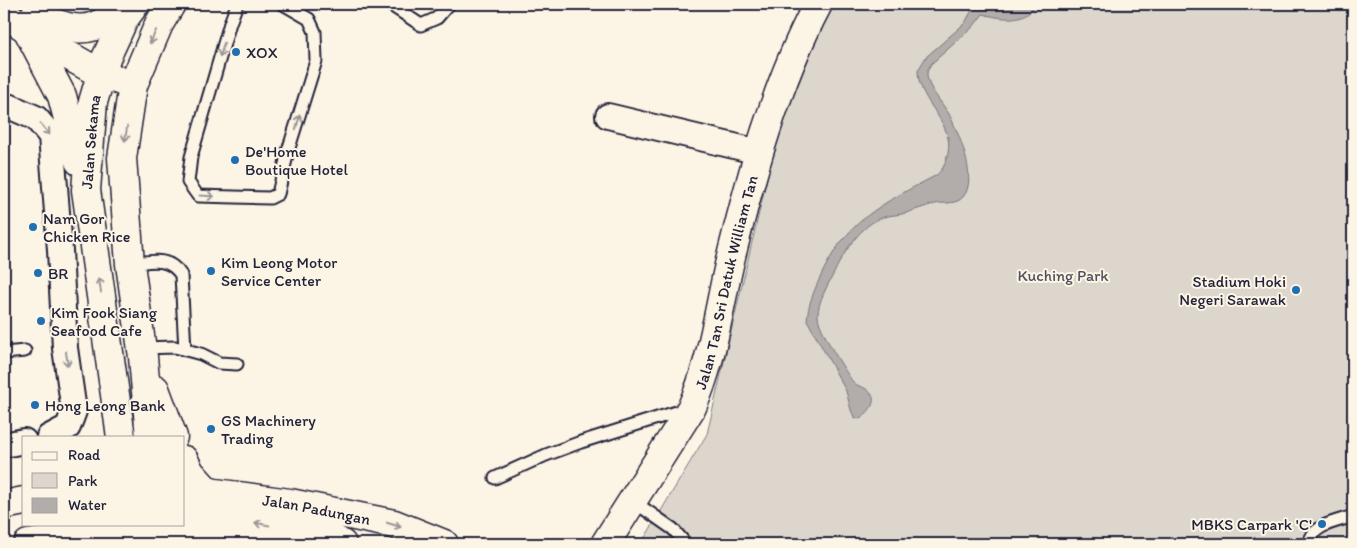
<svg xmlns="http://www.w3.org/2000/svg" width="1357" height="548" font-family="Itim,sans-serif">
	<rect width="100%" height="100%" fill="#fcf5e5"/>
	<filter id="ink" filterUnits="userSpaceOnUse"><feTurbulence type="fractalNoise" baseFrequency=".02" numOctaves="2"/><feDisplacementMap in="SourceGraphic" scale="10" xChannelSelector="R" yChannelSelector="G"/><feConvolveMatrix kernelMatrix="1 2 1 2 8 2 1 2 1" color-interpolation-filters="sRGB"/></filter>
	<g filter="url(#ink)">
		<path fill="#dcd6cc" stroke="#7f7c84" d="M834,4h519v540h-712l66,-110 70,-298 49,-120z"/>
		<path fill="#b2adab" stroke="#78757e" d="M959,4h77c-11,19 -35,15 -53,10l-10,13 -42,37c-2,4 -4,6 -4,11 1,14 15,27 22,39 9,18 30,65 14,83 -7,8 -18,5 -28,7 -10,2 -19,6 -29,9 -7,2 -15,2 -22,4 -23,7 -40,35 -50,56 -6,12 -16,28 -16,42 -1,12 27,56 35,67 3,4 9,4 13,7 15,10 4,22 -6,30l-6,-2 -3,-7 -5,-19 -39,-71c1,-14 6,-27 12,-40 26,-59 62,-76 116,-104 6,-4 9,-9 11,-16 14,-36 -29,-56 -28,-90l8,-13 39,-34 7,-13z"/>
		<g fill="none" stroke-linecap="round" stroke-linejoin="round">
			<defs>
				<path id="service" d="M237,4l-7,19 -39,134 -3,25 10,14 72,2 8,-4 10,-43 28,-90 -1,-29 -6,-13 -26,-15
					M389,4l32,21 16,-7 12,-14
					M130,264c20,-2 38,-9 51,11l4,75
					M142,348l33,-1 26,7 18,9 18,1
					M4,353l21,-2
					M495,478l51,-23 35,-13 105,-33
					M633,501l40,28 13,15
					M1309,544c3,-20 28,-22 44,-28"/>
				<path id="minor" d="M4,107h7l25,11 15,18 9,114 5,98 9,63 -6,16 -19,10
					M608,116l151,36
					M4,445l20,-4"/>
				<g id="tertiary">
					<path d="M4,14l62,40 35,20 32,11"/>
					<path id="s1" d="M605,544l87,-137c20,-45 26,-94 37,-142 21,-87 47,-182 89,-261"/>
				</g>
				<g id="secondary">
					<path d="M35,15c23,10 48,22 71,5 6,-4 12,-11 18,-16"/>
					<path d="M26,27l36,69 17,65"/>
					<path d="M155,389l18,48"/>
					<path id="s2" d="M121,437l-35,-247 7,-88 13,-44 18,-39 11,-15"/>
					<path d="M150,437l-7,-80 -13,-93 -8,-106 11,-73 26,-61 12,-20"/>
					<path d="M184,460l6,12 18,20"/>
					<path id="s3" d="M184,490l24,2 82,11 104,21 50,20"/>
					<path d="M4,505l20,-4"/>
					<path d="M184,512l50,7 98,19 10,6"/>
					<path d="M28,544c75,-13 143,-15 218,0"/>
				</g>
			</defs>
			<use href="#service" stroke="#22223b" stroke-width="15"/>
			<use href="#minor" stroke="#22223b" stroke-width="28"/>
			<use href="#tertiary" stroke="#22223b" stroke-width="31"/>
			<use href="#secondary" stroke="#22223b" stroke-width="31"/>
			<use href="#service" stroke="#fcf5e5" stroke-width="11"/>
			<use href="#minor" stroke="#fcf5e5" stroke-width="24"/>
			<use href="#tertiary" stroke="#fcf5e5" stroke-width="28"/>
			<use href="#secondary" stroke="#fcf5e5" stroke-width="28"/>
		</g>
		<defs><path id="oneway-shaft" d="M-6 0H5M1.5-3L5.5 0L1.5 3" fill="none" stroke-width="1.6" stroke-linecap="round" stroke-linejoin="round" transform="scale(1.25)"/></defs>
		<g stroke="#9a9698">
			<use href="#oneway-shaft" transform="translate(153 37) rotate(114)"/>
			<use href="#oneway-shaft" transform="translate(222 50) rotate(106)"/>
			<use href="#oneway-shaft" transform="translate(298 122) rotate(-73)"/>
			<use href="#oneway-shaft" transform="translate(45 129) rotate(50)"/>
			<use href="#oneway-shaft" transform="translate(126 134) rotate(99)"/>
			<use href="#oneway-shaft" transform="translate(207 196) rotate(3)"/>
			<use href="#oneway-shaft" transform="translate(100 285) rotate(-98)"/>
			<use href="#oneway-shaft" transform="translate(67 359) rotate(82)"/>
			<use href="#oneway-shaft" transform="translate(262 524) rotate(-169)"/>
			<use href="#oneway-shaft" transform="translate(394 525) rotate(17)"/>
		</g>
	</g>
	<g fill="#1f6fb2" stroke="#fcf5e5" stroke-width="2">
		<circle cx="236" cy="52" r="5"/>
		<circle cx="235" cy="160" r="5"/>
		<circle cx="33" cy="227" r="5"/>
		<circle cx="211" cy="271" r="5"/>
		<circle cx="38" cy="273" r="5"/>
		<circle cx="1296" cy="290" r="5"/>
		<circle cx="41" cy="321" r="5"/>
		<circle cx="35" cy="405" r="5"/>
		<circle cx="211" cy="429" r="5"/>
		<circle cx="1322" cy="524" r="5"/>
	</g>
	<g text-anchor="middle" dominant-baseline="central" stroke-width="4" stroke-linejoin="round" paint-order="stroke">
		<g font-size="16" fill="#22223b" stroke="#fcf5e5" text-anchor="start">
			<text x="246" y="52">XOX</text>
			<text x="245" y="151">De'Home<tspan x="245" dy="18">Boutique Hotel</tspan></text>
			<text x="43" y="218">Nam Gor<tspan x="43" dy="18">Chicken Rice</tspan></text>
			<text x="221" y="262">Kim Leong Motor<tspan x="221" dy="18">Service Center</tspan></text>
			<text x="48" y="273">BR</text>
			<text x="1286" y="281" text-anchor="end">Stadium Hoki<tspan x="1286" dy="18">Negeri Sarawak</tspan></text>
			<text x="51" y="312">Kim Fook Siang<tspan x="51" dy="18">Seafood Cafe</tspan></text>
			<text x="45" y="405">Hong Leong Bank</text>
			<text x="221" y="420">GS Machinery<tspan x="221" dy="18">Trading</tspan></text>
			<text x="1312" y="524" text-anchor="end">MBKS Carpark 'C'</text>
		</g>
		<g font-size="16" fill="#22223b" stroke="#fcf5e5">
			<text stroke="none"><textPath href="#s2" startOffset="298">Jalan Sekama</textPath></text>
			<text stroke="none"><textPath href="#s1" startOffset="292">Jalan Tan Sri Datuk William Tan</textPath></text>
			<text stroke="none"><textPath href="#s3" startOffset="134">Jalan Padungan</textPath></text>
		</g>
		<g font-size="16" fill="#504f5f" stroke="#fcf5e5">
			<text x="1063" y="275">Kuching Park</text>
		</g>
	</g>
	<rect width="1357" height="548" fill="none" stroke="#fcf5e5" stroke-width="20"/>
	<rect x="10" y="10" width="1337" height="528" fill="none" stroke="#22223b" stroke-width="2" filter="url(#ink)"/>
	<rect x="22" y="436" width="162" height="90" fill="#fcf5e5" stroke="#a5a1a1"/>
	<rect x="32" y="452" width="25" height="8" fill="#fcf5e5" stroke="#a5a1a1"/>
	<text x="68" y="460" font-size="15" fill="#22223b">Road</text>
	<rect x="32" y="473" width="25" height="15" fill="#dcd6cc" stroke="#a5a1a1"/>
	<text x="68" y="486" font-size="15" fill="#22223b">Park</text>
	<rect x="32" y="498" width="25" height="15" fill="#b2adab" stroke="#a5a1a1"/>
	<text x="68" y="510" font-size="15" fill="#22223b">Water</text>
</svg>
